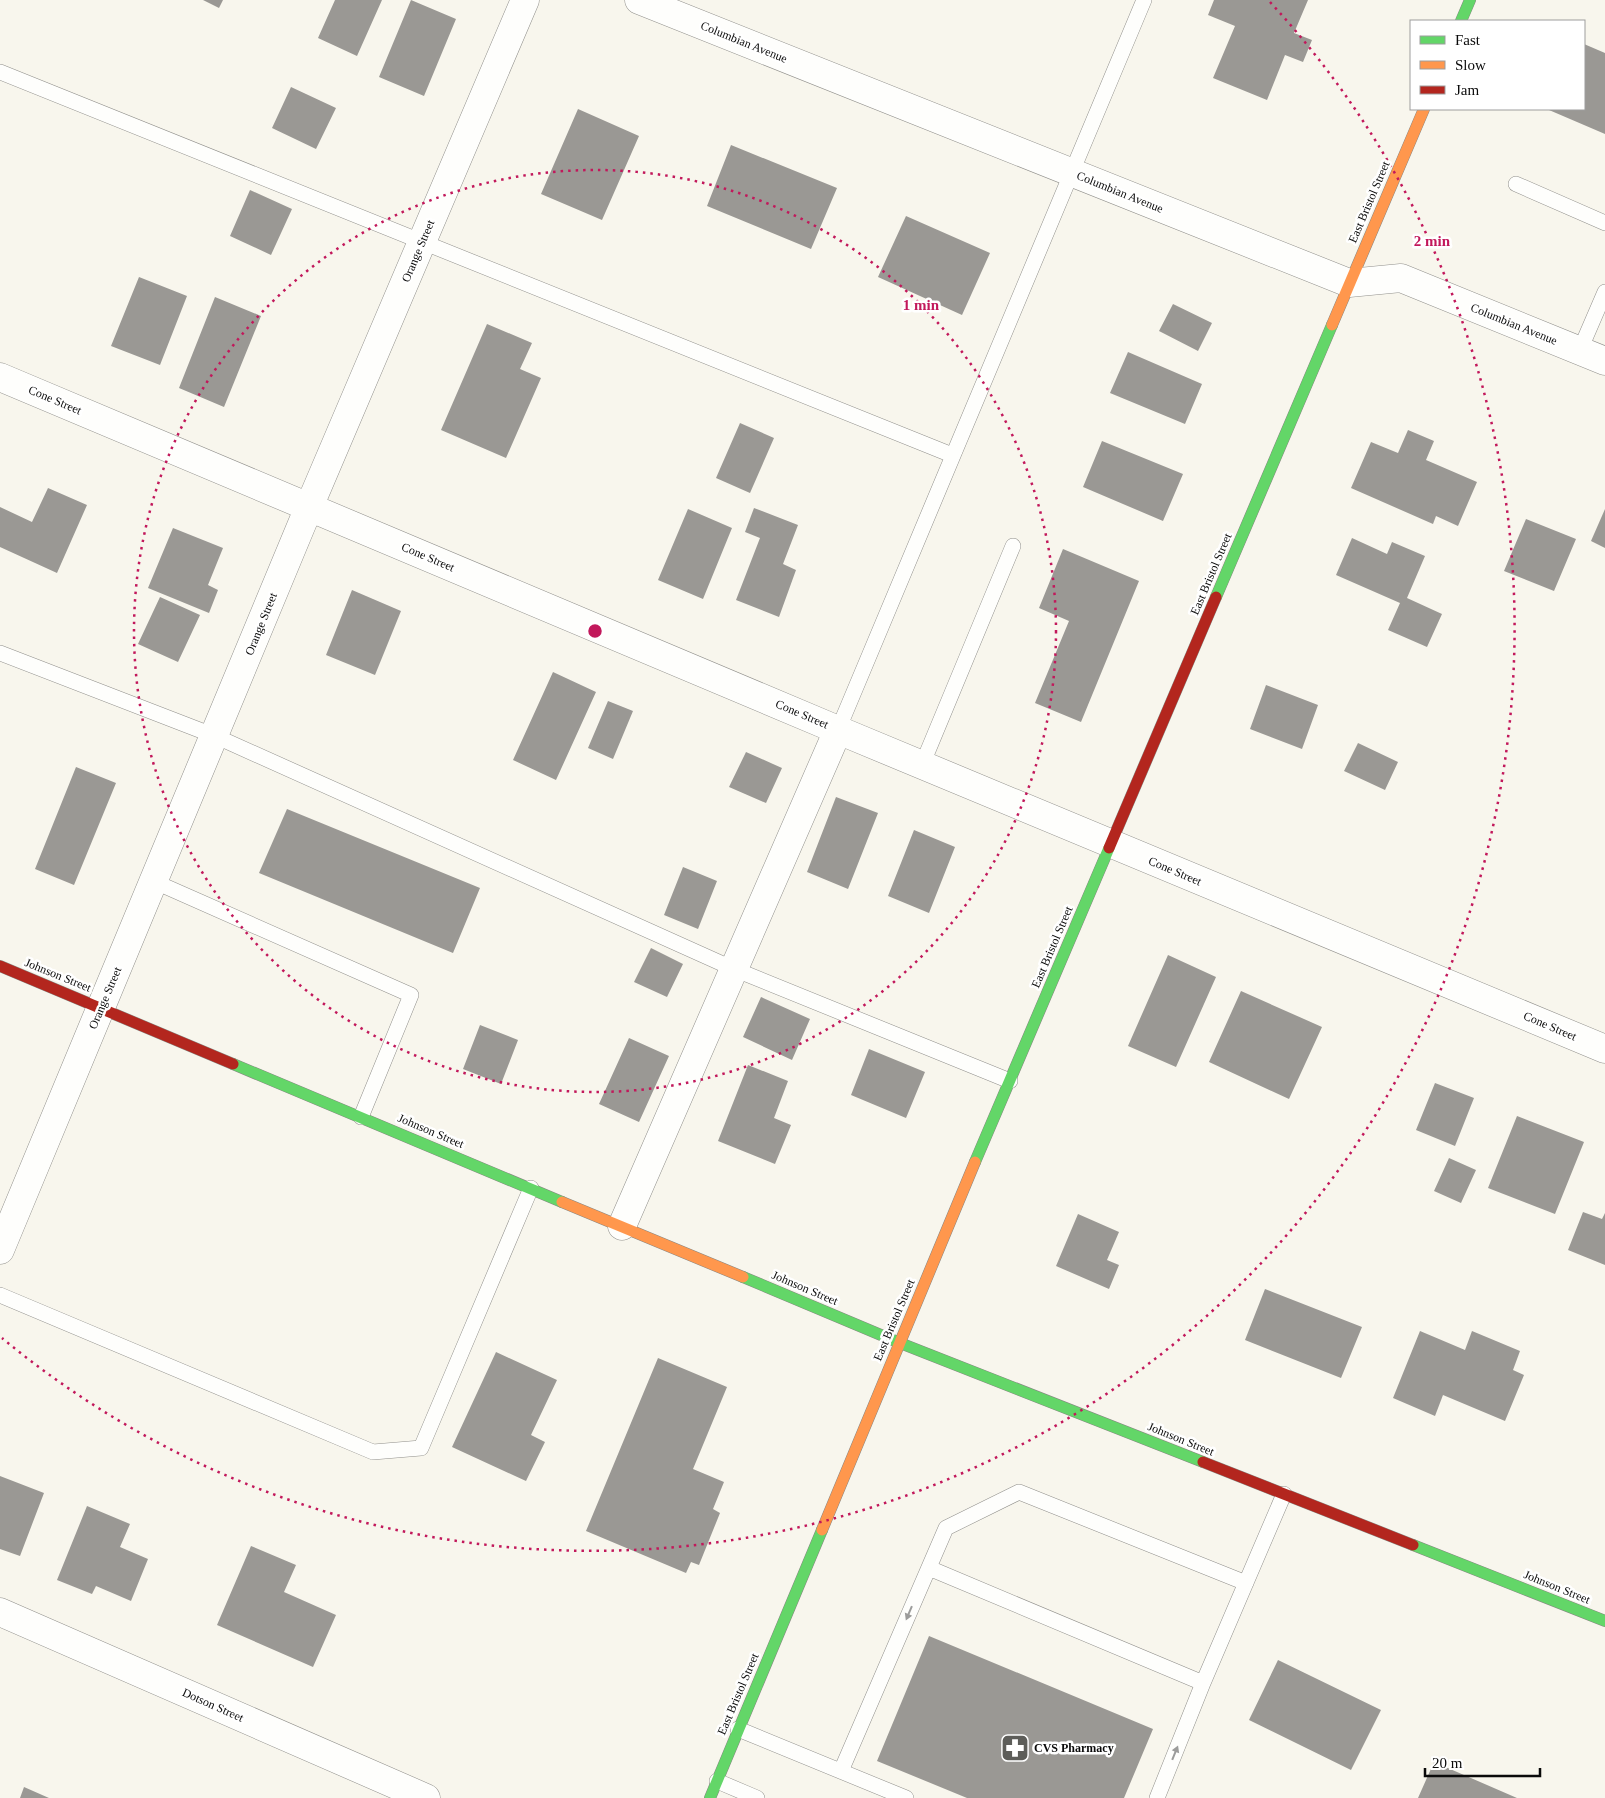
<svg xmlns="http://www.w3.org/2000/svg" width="1605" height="1798" font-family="'Times New Roman',serif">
	<rect width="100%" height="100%" fill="#f8f6ed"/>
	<path fill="#9a9894" d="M203,0h20l-4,8z
		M335,0h47l-25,56 -39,-18z
		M411,0l45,19 -32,77 -45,-19z
		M1214,0h94l-14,33 18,7 -9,22 -18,-7 -18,45 -54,-22 22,-52 -27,-11z
		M1584,44l21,9v81l-56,-24 1,-1h34z
		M291,87l45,21 -20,41 -44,-21z
		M578,109l61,27 -37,84 -61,-26z
		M731,145l106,43 -26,61 -104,-43z
		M250,190l42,19 -21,46 -41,-19z
		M906,216l84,37 -28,62 -84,-38z
		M139,277l48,19 -27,69 -49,-19z
		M215,297l46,19 -37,91 -45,-19z
		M1173,304l39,19 -14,28 -39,-20z
		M487,324l45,19 -12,26 21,9 -35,80 -65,-28z
		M1128,352l74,32 -17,40 -75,-31z
		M740,423l34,15 -24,55 -34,-15z
		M1408,430l26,11 -8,19 51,22 -19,44 -22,-10 -3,8 -82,-36 20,-46 27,11z
		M1102,441l81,33 -20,47 -80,-34z
		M48,488l39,17 -30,68 -57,-26v-40l32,15z
		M754,508l44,17 -15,39 13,6 -17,47 -43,-17 24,-62 -15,-6z
		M688,509l44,19 -29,71 -45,-19z
		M1605,509v39l-14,-7z
		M1526,519l50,20 -22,52 -50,-20z
		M173,528l50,20 -15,37 10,5 -9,23 -61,-25z
		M1352,538l35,16 5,-12 33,14 -18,42 35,16 -15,33 -39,-17 12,-27 -64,-28z
		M1063,549l76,32 -58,141 -46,-19 34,-82 -30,-13z
		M352,590l49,21 -26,64 -49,-20z
		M160,597l40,18 -22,47 -40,-18z
		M553,672l43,20 -40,88 -43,-20z
		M1266,685l52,20 -16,44 -52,-20z
		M608,701l25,10 -20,48 -25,-11z
		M1358,743l40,19 -13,28 -41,-19z
		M746,752l36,16 -16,35 -37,-16z
		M76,767l40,16 -42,102 -39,-16z
		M836,797l42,16 -30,76 -41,-17z
		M287,809l193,79 -27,65 -194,-80z
		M914,830l41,17 -26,66 -41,-17z
		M683,867l34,14 -19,48 -34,-14z
		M651,948l32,16 -16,33 -33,-15z
		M1168,955l48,22 -40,90 -48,-21z
		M1241,991l81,36 -33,72 -80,-37z
		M761,997l49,22 -18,41 -49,-23z
		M480,1025l38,15 -17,44 -38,-15z
		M629,1038l40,18 -30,66 -40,-18z
		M869,1049l56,23 -19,46 -55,-23z
		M748,1065l40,16 -14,37 17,7 -16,39 -57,-23z
		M1435,1083l39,15 -19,48 -39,-16z
		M1517,1116l67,26 -29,72 -67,-26z
		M1449,1158l27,12 -15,33 -27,-12z
		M1583,1212l19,7 3,-6v52l-37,-15z
		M1078,1214l41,18 -12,28 12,5 -10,24 -53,-23z
		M1265,1289l97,38 -21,51 -96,-38z
		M1420,1331l45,19 7,-19 48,20 -7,19 11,5 -19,46 -62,-26 -8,21 -42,-18z
		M496,1352l61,28 -26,55 14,7 -19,39 -74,-34z
		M658,1358l69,29 -34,82 31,13 -11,27 7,4 -21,52 -8,-3 -5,11 -100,-42z
		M0,1476l44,17 -24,63 -20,-7z
		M87,1506l43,18 -10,23 28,12 -17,42 -35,-15 -4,8 -35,-14z
		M251,1546l45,19 -12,27 52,23 -23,52 -96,-42z
		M929,1636l224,93 -29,69h-157l-90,-37z
		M1278,1660l103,50 -30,60 -102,-50z
		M1434,1762l83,36h-99z
		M24,1787l25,11h-29z"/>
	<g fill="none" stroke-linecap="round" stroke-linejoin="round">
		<defs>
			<path id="lane" d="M0,72l952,383
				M1516,184l89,39
				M1580,350l25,-58
				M0,653l215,83 519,233 276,112
				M838,730l306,-730
				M922,765l91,-219
				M153,881l258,114 -50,122
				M0,1295l373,157 48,-4 110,-260
				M929,1568l274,115 81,-189
				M738,1729l168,69
				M841,1771l105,-243 73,-36 227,91
				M717,1781l40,17
				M1157,1798l46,-115"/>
			<path id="street" d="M639,0l710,283 52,-5 204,83
				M0,377l838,353 767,319
				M622,1226l216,-496
				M0,1250l309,-743 216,-507
				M0,1612l426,186"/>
			<path id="fast" d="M1461,21l9,-21
				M1216,597l116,-272
				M233,1064l329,138
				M975,1162l134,-314
				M743,1277l157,66 303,119
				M1413,1545l192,76
				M710,1798l112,-268"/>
			<path id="slow" d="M1332,325l92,-216
				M562,1202l181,75
				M822,1530l153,-368"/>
			<path id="jam" d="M1109,848l107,-251
				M0,966l233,98
				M1203,1462l210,83"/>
		</defs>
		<use href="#lane" stroke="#91908c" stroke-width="16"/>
		<use href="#street" stroke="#91908c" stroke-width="29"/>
		<use href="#fast" stroke="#888783" stroke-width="12"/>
		<use href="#slow" stroke="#888783" stroke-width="12"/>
		<use href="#jam" stroke="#888783" stroke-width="12"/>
		<use href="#lane" stroke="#fefefc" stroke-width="15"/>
		<use href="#street" stroke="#fefefc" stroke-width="28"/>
		<use href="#fast" stroke="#63d668" stroke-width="11"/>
		<use href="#slow" stroke="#ff974d" stroke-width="11"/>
		<use href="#jam" stroke="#b3261e" stroke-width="11"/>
	</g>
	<defs><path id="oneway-solid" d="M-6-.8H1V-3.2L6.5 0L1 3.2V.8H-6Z" transform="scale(1.25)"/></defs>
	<g fill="#9c9c9b">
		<use href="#oneway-solid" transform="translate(909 1613) rotate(113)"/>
		<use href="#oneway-solid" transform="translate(1175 1753) rotate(-68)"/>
	</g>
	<g fill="none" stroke="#c2185b" stroke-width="2.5" stroke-dasharray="2.5 5">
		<circle cx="595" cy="631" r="461"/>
		<path d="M1270 2A923 923 0 0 1 2 1338"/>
	</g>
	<defs>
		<symbol id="pharmacy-square" viewBox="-11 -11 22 22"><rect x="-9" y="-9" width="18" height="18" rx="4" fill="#5d5d59" stroke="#fff"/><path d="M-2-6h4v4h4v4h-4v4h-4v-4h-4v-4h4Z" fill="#fff"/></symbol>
	</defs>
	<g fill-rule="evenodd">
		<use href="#pharmacy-square" x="999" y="1732" width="32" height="32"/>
	</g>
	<g text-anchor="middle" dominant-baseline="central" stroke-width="5" stroke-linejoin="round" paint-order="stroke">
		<g font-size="12" fill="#0a0a0a" stroke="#fff">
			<text transform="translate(744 42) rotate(22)">Columbian Avenue</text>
			<text transform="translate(1120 192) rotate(22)">Columbian Avenue</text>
			<text transform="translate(1369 202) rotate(-67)">East Bristol Street</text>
			<text transform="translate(418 251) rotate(-67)">Orange Street</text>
			<text transform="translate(1514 324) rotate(22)">Columbian Avenue</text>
			<text transform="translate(55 400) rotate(23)">Cone Street</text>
			<text transform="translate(428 557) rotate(23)">Cone Street</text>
			<text transform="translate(1211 574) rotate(-67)">East Bristol Street</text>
			<text transform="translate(261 624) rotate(-68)">Orange Street</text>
			<text transform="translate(802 714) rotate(23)">Cone Street</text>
			<text transform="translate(1175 871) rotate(23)">Cone Street</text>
			<text transform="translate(1052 947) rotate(-67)">East Bristol Street</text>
			<text transform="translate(58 975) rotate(22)">Johnson Street</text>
			<text transform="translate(105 998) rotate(-67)">Orange Street</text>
			<text transform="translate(1550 1026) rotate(23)">Cone Street</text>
			<text transform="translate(431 1131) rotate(23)">Johnson Street</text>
			<text transform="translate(805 1288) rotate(23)">Johnson Street</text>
			<text transform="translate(894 1320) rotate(-67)">East Bristol Street</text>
			<text transform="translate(1181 1439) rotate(22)">Johnson Street</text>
			<text transform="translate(1557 1587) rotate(22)">Johnson Street</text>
			<text transform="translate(738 1694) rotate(-67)">East Bristol Street</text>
			<text transform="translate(213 1705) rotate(24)">Dotson Street</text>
		</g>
		<g font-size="12" font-weight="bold" fill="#0a0a0a" stroke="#fff" text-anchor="start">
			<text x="1034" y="1748">CVS Pharmacy</text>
		</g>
	</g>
	<circle cx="595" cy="631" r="8" fill="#c2185b" stroke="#fff" stroke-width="2.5"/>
	<g font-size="15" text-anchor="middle" font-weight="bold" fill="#c2185b" stroke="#fff" stroke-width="5" stroke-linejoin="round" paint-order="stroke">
		<text x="1432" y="246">2 min</text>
		<text x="921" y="310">1 min</text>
	</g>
	<rect x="1410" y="20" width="175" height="90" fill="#ffffff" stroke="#9d9d9d"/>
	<rect x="1420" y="36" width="25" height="8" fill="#63d668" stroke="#9d9d9d"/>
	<text x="1455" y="45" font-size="15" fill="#0a0a0a">Fast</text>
	<rect x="1420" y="61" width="25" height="8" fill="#ff974d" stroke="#9d9d9d"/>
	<text x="1455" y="70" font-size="15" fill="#0a0a0a">Slow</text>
	<rect x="1420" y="86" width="25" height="8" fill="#b3261e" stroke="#9d9d9d"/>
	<text x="1455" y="95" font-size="15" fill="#0a0a0a">Jam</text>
	<path d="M1425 1768v8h115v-8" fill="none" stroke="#0a0a0a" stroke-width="2.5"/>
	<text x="1432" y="1768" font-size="15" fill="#0a0a0a" stroke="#ffffff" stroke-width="4" paint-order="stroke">20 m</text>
</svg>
